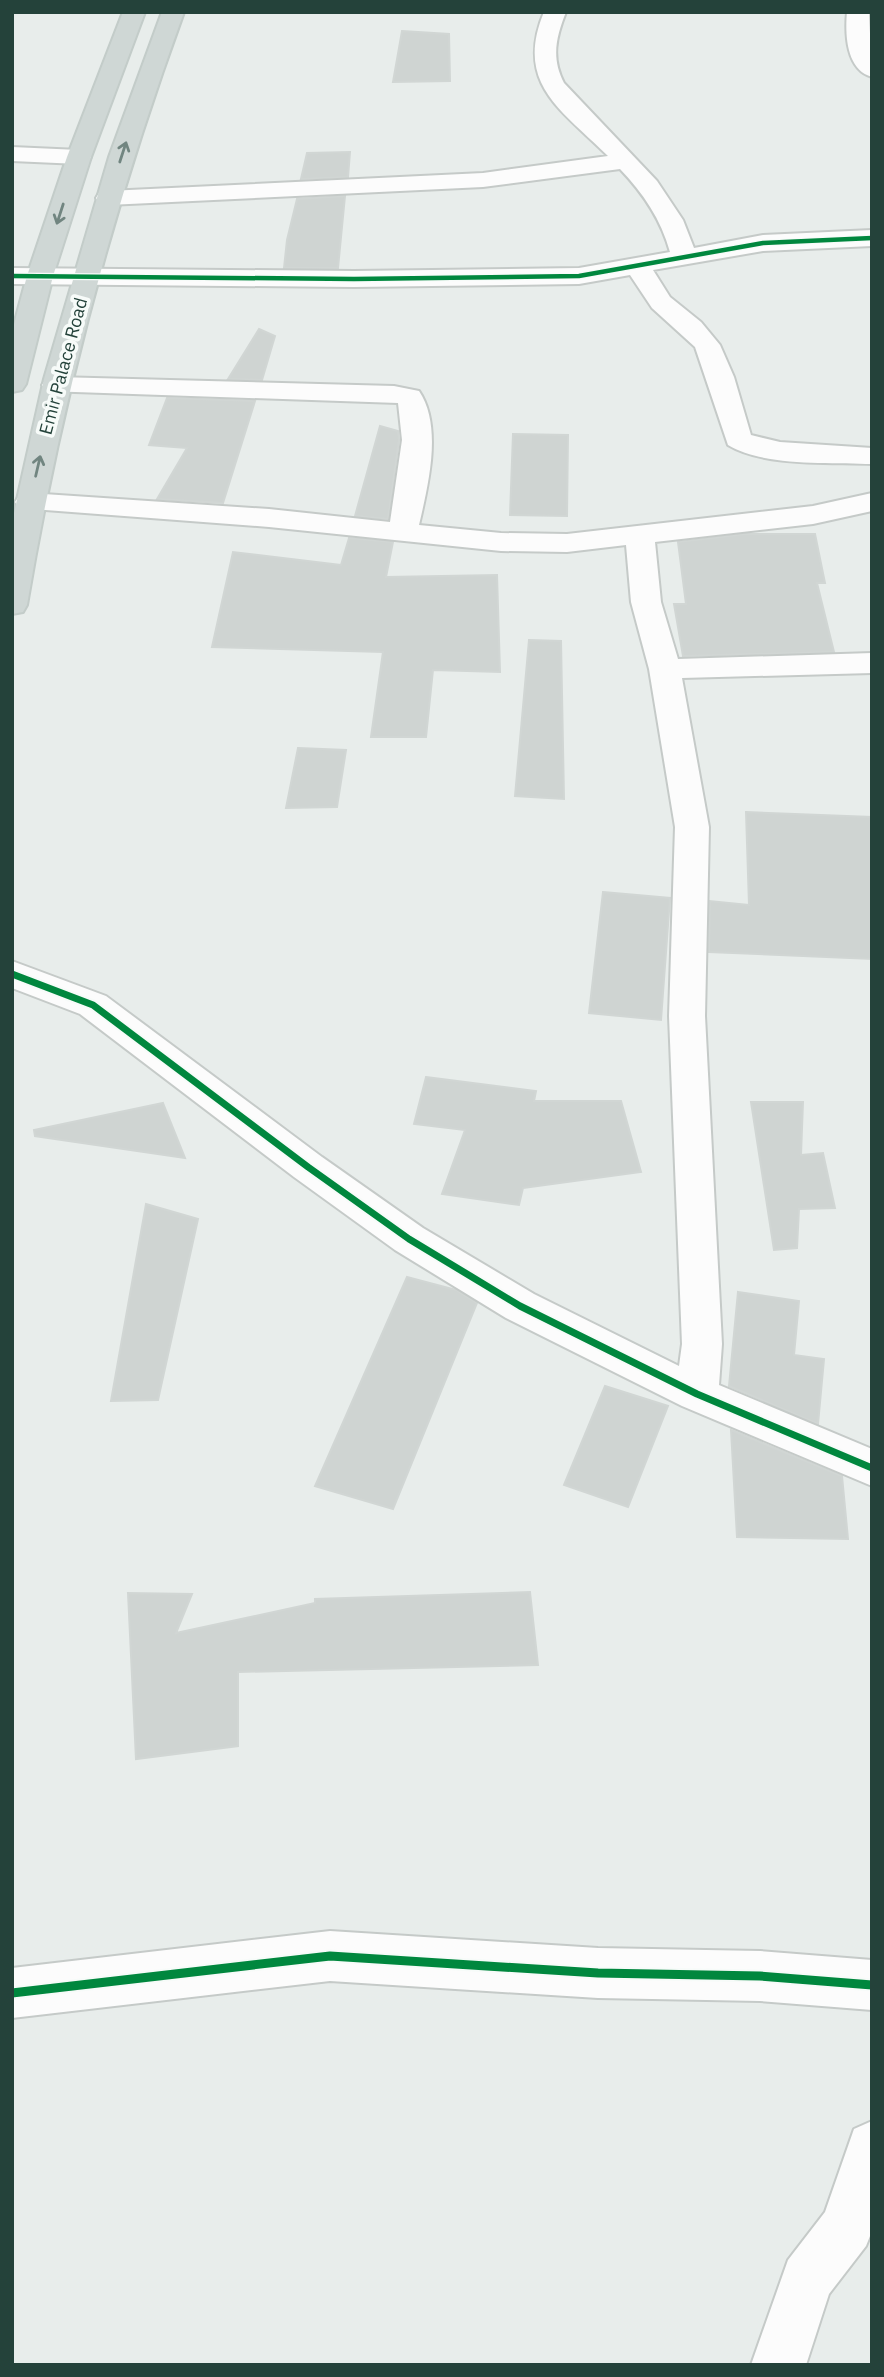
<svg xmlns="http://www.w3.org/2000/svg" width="884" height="2377" font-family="'IBM Plex Sans',sans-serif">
	<rect width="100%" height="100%" fill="#e8edeb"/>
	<path fill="#cfd4d2" stroke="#d1d6d4" stroke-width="2" d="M402,31l47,3 1,47 -57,1z
		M350,152l-2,25 -47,2 6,-26z
		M345,196l-7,72h-54l3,-28 10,-41z
		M259,329l16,7 -13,44 -34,-1z
		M167,398l88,3 -32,102 -66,-4 30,-51 -38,-3z
		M380,426l18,5 1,9 -11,79 -33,-3z
		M513,434l55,1 -1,81 -57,-1z
		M745,534h70l10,49h-8l17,69 -151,4 -9,-52h12l-8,-62z
		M349,538l44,4 -7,35 111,-2 3,97 -67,-2 -7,67h-55l12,-85 -171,-5 21,-95 108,13z
		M529,640l32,1 3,158 -49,-3z
		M298,748l48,2 -9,57 -51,1z
		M746,812l126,5v142l-163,-7 1,-51 39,4z
		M603,892l67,6 -9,122 -72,-7z
		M426,1077l110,14 -2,10h87l20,71 -118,16 -4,17 -77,-11 23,-64 -51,-6z
		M751,1102h52l-2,53 22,-2 12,55 -36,1 -2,39 -23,2z
		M163,1103l22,55 -150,-22 -1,-6z
		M146,1204l52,15 -40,181 -47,1z
		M407,1277l49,13 21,13 -84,206 -78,-23z
		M738,1292l61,9 -5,54 30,4 -6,65 -89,-38z
		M605,1386l63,20 -40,101 -64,-22z
		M731,1430l111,46 6,63 -111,-2z
		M530,1592l8,73 -300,7v74l-102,13 -8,-166 64,1 -16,39 139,-30v-4z"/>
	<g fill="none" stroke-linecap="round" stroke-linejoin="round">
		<defs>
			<path id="minor" d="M544,12h22c-10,25 -15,46 -2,71l93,98 26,39 11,28 69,-13 109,-5v16l-109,5 -110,19 17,27 31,25 19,23 14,32 17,58 29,7 92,6v16c-43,-2 -107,3 -144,-19l-33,-98 -43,-39 -22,-33 -51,9 -225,3 -342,-3v-16l342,3 225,-3 91,-16c-9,-33 -27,-59 -50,-83l-137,18 -375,18 -9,-2 -3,-5 3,-5 9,-2 375,-18 125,-17c-46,-46 -94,-72 -64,-144z
				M847,12h22l3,65c-26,-7 -27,-43 -25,-65z
				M12,147l67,3 8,2 4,5 -4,5 -8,2 -67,-3z
				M56,377l338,9 25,5c24,35 9,95 0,134l82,8 66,1 246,-28 59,-13v18l-59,13 -158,18 6,60 17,57 194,-6v20l-190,5 27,149 -4,189 17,328 -3,41 153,64v37l-190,-80 -176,-88 -111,-68 -101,-73 -214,-163 -68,-26v-27l94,35 216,161 101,71 111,66 145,72 3,-22 -13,-328 6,-189 -26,-158 -18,-67 -5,-57 -59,7 -66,-1 -232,-24 -250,-19 -4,-6 4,-6 10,-3 240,16 121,13 12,-82 -4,-37 -352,-12 -4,-6 4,-6z
				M330,1931l268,17 162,3 112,9v50l-112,-9 -162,-3 -268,-17 -318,37v-50z
				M872,2121v110l-6,15 -37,48 -23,71h-55l37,-105 37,-48 29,-83z"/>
			<path id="primary" d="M123,12h22l-54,145 -38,119 -27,108 -4,6 -10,2v-60l15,-56 40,-119z
				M162,12h22c-71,194 -123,390 -157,593l-4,7 -11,2v-92l32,-143 65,-222z"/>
		</defs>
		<use href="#minor" stroke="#c5cac8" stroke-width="4"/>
		<use href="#primary" stroke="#c3ccc9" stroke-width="4"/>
		<use href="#minor" fill="#fcfcfc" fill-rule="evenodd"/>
		<use href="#primary" fill="#cfd7d5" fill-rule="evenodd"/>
		<defs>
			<path id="cycleway-far2" d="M12,276l342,3 225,-3 184,-33 109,-5"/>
			<path id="cycleway-far1" d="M12,974l81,31 215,162 101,72 111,67 177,88 175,74"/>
			<path id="cycleway" d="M12,1993l318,-37 268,17 162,3 112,9"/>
		</defs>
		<use href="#cycleway-far2" stroke="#f7fbf9" stroke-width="7"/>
		<use href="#cycleway-far1" stroke="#f7fbf9" stroke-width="11"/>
		<use href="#cycleway" stroke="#f7fbf9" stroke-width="13"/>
		<use href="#cycleway-far2" stroke="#00873e" stroke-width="4.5"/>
		<use href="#cycleway-far1" stroke="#00873e" stroke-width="7"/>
		<use href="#cycleway" stroke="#00873e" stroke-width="9"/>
	</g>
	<defs><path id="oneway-shaft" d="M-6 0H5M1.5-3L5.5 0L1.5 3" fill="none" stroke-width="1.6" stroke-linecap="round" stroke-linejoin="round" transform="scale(1.75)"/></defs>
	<g stroke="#718580">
		<use href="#oneway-shaft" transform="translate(123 152) rotate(-72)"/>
		<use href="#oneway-shaft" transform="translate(60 214) rotate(108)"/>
		<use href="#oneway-shaft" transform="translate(38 466) rotate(-77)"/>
	</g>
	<g text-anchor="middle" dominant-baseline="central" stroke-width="7" stroke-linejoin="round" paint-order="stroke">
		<g font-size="18" fill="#24423a" stroke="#f7fbf9">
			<text transform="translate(63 366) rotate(-75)">Emir Palace Road</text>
		</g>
	</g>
	<rect width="884" height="2377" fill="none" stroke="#24423a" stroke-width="28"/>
</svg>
